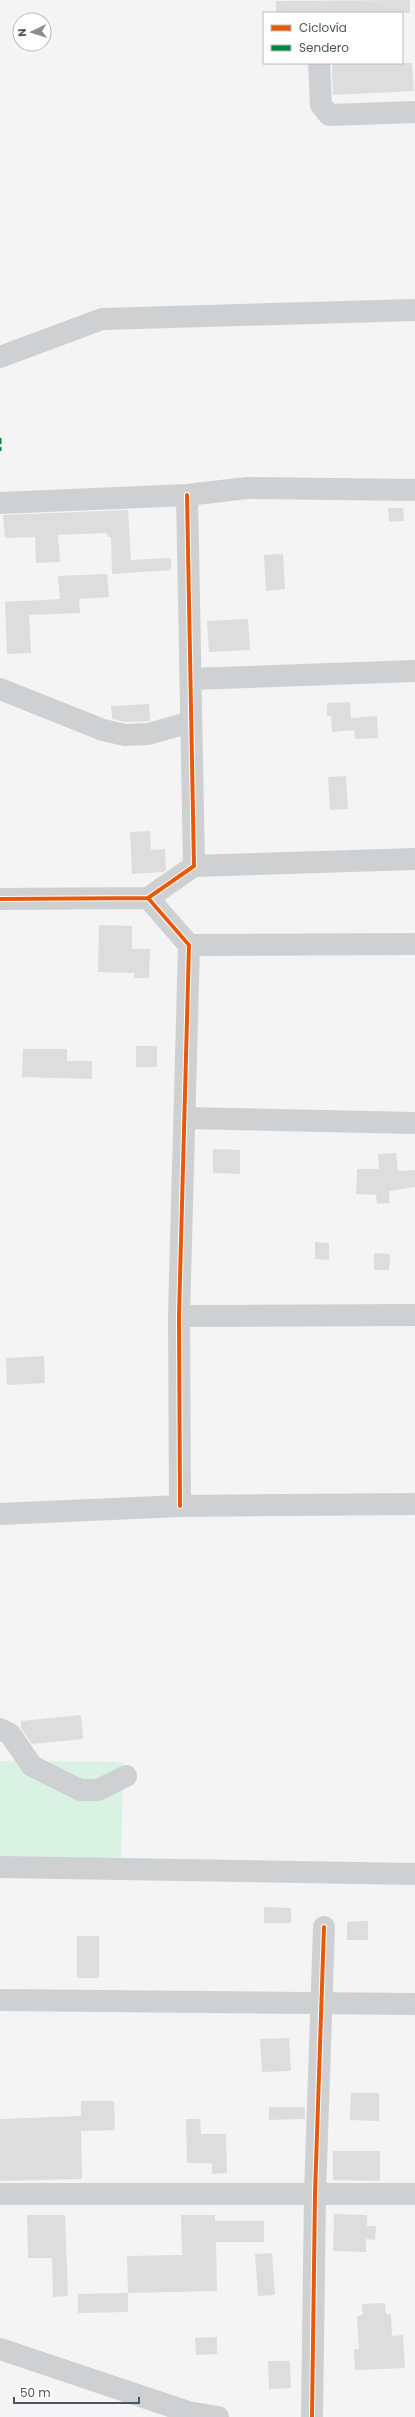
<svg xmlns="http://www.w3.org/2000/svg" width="415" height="2417" font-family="Poppins,sans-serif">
	<rect width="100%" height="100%" fill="#f4f4f4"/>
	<path fill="#d9f2e3" d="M0,1761l123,1 -2,106 -121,-2z"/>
	<path fill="#ddddde" d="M410,0v13h-134v-12z
		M332,63h80l2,28 -81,4z
		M388,508h15l1,13 -15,1z
		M128,510l3,50 40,-2v12l-59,4 -1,-37h-3l-1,-4 -49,2 2,27 -24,1 -1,-26 -30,1 -2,-23z
		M283,554l2,35 -19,2 -2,-36z
		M107,574l2,23 -30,2 1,14 -51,2 2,38 -24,1 -2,-52 55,-3 -2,-23z
		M248,619l2,31 -41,2 -2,-31z
		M350,702l1,16 26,-2 1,22 -23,1 -1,-9 -22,2 -1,-16h-4v-13z
		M149,704l1,17 -24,1 -14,-3 -1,-13z
		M346,776l2,33 -18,1 -2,-33z
		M150,831l1,19 14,-1 1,21 -3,2 -31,2 -2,-42z
		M99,925l33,1v23h18l-1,29h-15v-5l-36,-1z
		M136,1046h21v21h-21z
		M23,1049h44v12h25v18l-70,-2z
		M213,1149l27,1v24l-27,-1z
		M396,1153l2,18 17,-1v17l-26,4 1,12 -13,1 -1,-9 -20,-1 1,-25h22l-1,-15z
		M315,1242l14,1v17l-14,-1z
		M374,1253l16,1 -1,16h-15z
		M44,1356l1,27 -38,2 -1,-27z
		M81,1715l2,24 -51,5 -11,-16v-7z
		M264,1907l27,1v15h-27z
		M368,1921v19h-21v-18z
		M77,1936h22v42h-22z
		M289,2038l2,33 -29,1 -2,-33z
		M351,2093h28v28l-29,-1z
		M81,2101h33l1,29 -34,1 1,48 -82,2v-62l81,-3z
		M269,2107h36v12l-36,1z
		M186,2119h14l1,15h25l1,39 -15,1v-10l-4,-1h-21z
		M333,2151h47v30l-47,-1z
		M334,2214l33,1v11h9l-1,14 -9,-1v13l-33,-1z
		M27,2215h38l3,81 -15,1 -1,-39h-24z
		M181,2215h34v6h49v21h-48l1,49 -89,2 -1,-37 55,-1z
		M272,2253l3,42 -17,1 -3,-42z
		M128,2293v19l-50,1v-19z
		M385,2303l1,11h5l1,22 11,-1 2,33 -50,2 -1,-21h5l-2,-33 6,-1 -1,-11z
		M217,2337v17l-21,1 -1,-17z
		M268,2361h22l1,27 -22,1z"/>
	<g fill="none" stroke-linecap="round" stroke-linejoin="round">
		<path stroke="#ced0d2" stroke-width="22" d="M319,63l2,42 8,10 86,-3
			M0,357l102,-38 313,-9
			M0,503l187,-8 60,-7 168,2
			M191,679l224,-8
			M0,689l103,41 22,5 23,-1 43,-12
			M194,866l221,-7
			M148,898l41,47 -10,371 1,190
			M0,899l148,-1 46,-32 -7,-371
			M189,945l226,-1
			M185,1118l230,5
			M179,1316l236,-1
			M0,1514l180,-8 235,-2
			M0,1729l10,5 22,32 48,24h18l28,-14
			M0,1867l415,7
			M0,2000l415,4
			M0,2194h415
			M0,2349l188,63 30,5
			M312,2417l3,-223 9,-267"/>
		<path stroke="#00873e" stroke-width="3" stroke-dasharray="6 3" stroke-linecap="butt" d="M0,438v13"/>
		<defs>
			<path id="cycleway" d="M148,898l41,47 -10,371 1,190
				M0,899l148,-1 46,-32 -7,-371
				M312,2417l3,-223 9,-267"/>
		</defs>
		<use href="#cycleway" stroke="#fff" stroke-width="6"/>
		<use href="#cycleway" stroke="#e8590c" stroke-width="4"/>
	</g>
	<rect x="263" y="12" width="140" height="52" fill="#ffffff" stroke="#b7bbc0"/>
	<rect x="271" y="25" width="20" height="6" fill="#e8590c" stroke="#b7bbc0"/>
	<text x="299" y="32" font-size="12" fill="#4a5661">Ciclovía</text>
	<rect x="271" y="45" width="20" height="6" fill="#00873e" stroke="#b7bbc0"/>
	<text x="299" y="52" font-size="12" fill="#4a5661">Sendero</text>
	<g transform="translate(32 32) rotate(266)"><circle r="19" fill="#ffffff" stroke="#b7bbc0"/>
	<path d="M0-3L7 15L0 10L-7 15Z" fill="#868d94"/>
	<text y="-6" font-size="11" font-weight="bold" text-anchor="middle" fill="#4a5661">N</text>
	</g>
	<path d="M14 2397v6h125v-6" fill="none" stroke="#4a5661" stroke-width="2"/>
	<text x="20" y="2397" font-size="12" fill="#4a5661" stroke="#ffffff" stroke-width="3" paint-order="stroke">50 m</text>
</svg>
